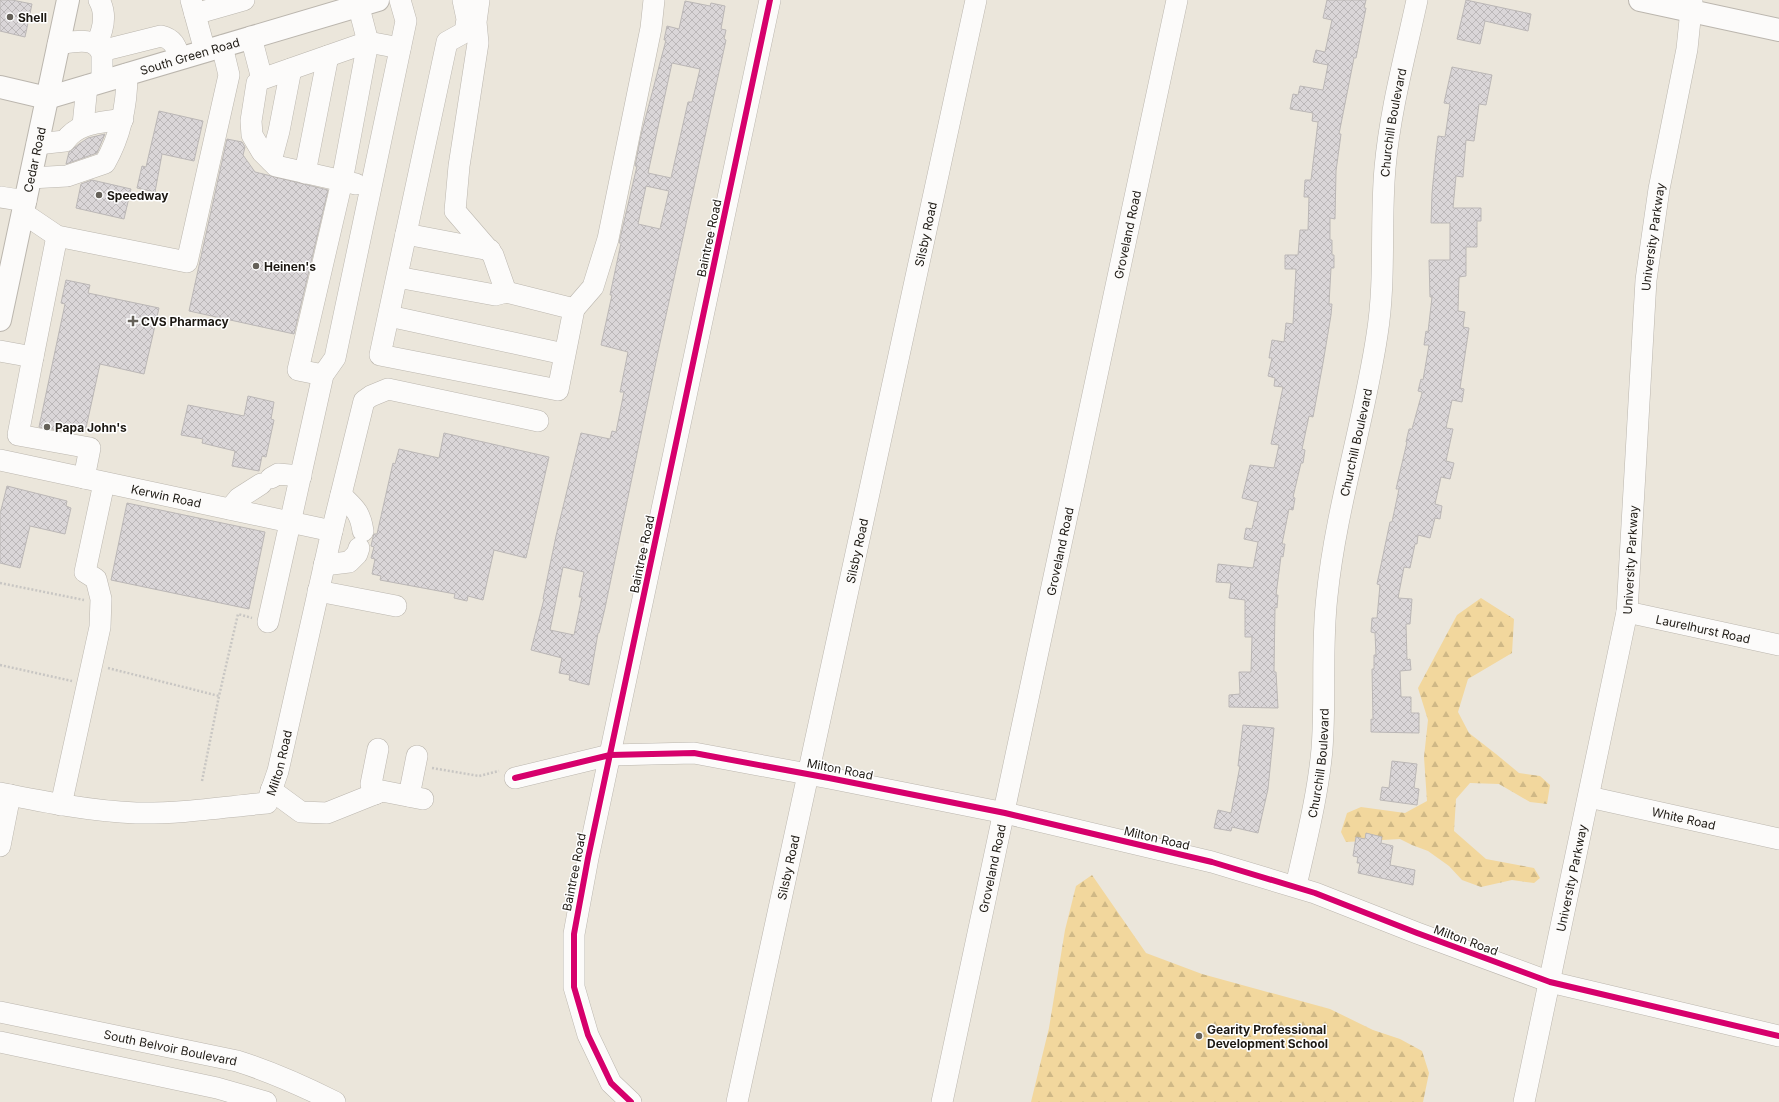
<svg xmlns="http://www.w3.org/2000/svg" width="1779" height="1102" font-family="Inter,sans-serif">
	<defs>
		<pattern id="forest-firs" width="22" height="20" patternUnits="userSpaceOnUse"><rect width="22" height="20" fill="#f2d79d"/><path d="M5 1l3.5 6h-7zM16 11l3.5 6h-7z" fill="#cfb886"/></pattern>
		<pattern id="building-cross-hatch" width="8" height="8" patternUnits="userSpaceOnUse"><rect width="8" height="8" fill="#dad6d8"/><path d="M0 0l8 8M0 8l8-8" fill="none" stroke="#bbb7b8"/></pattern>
	</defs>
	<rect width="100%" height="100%" fill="#ebe6db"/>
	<path fill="url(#forest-firs)" d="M1481,598l33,21 -2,34 -44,26 -10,33 11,21 27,21 23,19 21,3 10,9 -3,19 -17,-2 -31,-18 -29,-1 -14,16 -2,32 32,28 48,9 6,10 -6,5 -22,-3 -31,7 -19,-7 -13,-14 -21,-15 -16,-6 -12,-6 -54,3 -5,-10 6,-19 14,-6 44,6 22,-12 -3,-44 4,-37 -10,-32 39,-73z
		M1092,875l54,78 56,21 128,35 43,21 27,9 22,12 7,22 -6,29h-392l18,-74 16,-98 11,-44z"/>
	<path fill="url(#building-cross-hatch)" stroke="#bbb7b6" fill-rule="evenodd" d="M0,0h12l20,4 -7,33 -25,-6z
		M1327,0h39l-2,8h2l-10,50h-2l-15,76h2l-5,37 -1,48 -5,-1v22h2v15h2v13h-3l-2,36h3l-1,11 -8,48 -10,54 -4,-1 -7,33 3,1 -2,13h-2l-8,34 2,1 -2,12 -4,-1 -7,35h3l-2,13 -2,-1 -5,39h2l-1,13 -2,-1 -1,65h2l2,36 -49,-1v-12l11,-1 -1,-22h12l1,-35h-7v-37l-16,-2 2,-15 -15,-1 2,-18 35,4 5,-26 -14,-3 2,-11 6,1 6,-27 -16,-4 8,-33 24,3 5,-23 -8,-1 12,-57 -9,-1 1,-8 -7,-2 4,-18h-3l3,-18 12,2 2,-19 7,1 3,-55h-11v-14h13l2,-25h8l1,-33h-5l1,-17h6l7,-58 -6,-1 1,-8 -23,-4 3,-15 5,1 2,-9 23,4 5,-25 -15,-3 3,-12 9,2 7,-32 -9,-2z
		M1466,0l65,14 -3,17 -43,-10 -5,23 -23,-5z
		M685,1l25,5 1,-3 14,3 -4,23 5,1 -2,9 2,1 -68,312 -53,256 -6,25h-1l-9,52 -20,-5 1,-5 -11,-2 3,-15 -31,-8 13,-51h-1l13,-63 25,-103 29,6 2,-8 4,1 8,-40h-4l8,-40 -27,-7 11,-50h-2l11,-52h-2l18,-77h-2l6,-31 25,-95h-2l3,-14 12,3zM672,63l28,6 -8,33h-4l-17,76 -23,-5zM646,186l23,5 -9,38 -22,-5zM563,567l21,5 -5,25h3l-8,38 -24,-5z
		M1452,67l40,8 -6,30 -7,-1 -5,37 -8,-1 -3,37 -7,-1 -3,32h28v13h-4v26h-11v29l-7,1 -1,34 7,1 -2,15 6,1 -9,60 4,1 -2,13 -10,-2 -6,28 7,1 -7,32 8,2 -4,16 -9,-2 -6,27 7,2 -2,13 -5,-1 -5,20 -12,-3 -1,9h-2l-5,24 -6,-1 -6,31 14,1 -2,25h-4l1,36 3,-1 1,11 -11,1 1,26h10v16h8v20l-48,-1v-13l2,1 -1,-51h2v-14h2l-1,-22 -4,-1 1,-14h5l3,-33 -3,-1 13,-62h2l7,-33h-3l11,-47h-1l3,-13h3l10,-36v-1l-4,-1 3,-12 2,1 6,-35h-5l2,-14 2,1 4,-35h-2l-1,-37h21v-37h-19l1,-30 4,-41 2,-16 7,1 5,-33 -6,-1z
		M159,111l44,10 -9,40 -32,-7 -7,38 -18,-4 5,-22 4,1z
		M105,134l-8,19 -31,11 3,-12 10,-8 9,-6z
		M227,139l15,3 3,5 -2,8 12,17 73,18 -34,144 -105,-23z
		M92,180l39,9 -7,30 -48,-11 5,-24z
		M66,280l24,5 -2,8 71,15 -15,66 -44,-10 -14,64 -13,-3 -2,7 -32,-5 26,-123 -4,-1z
		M248,396l26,6 -3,17 3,1 -8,37 -4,-1 -3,15 -27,-5 3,-15 -33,-8 1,-4 -22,-4 7,-30 56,11z
		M444,433l105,24 -23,101 -32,-8 -11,50 -15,-4 -1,5 -13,-3 1,-4 -75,-14 1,-4 -9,-2 3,-15 -4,-1 3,-11 -3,-1 2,-9 1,-3h3l16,-71 2,1 4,-15 40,9z
		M7,486l60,15 -1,5 5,2 -6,26 -35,-8 -10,42 -20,-5v-49z
		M127,503l138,29 -16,77 -138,-29z
		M1243,725l31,3 -6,61 -10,44 -26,-6 -1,4 -17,-3 4,-18 13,3 9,-47h-2z
		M1392,761l25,3 -3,24 5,1 -2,16 -37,-5 2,-13 7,1z
		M1366,833l16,4 -1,6 12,3 -3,19 25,5 -2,15 -55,-12 2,-10h-3l1,-6 -5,-1 3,-19 9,2z"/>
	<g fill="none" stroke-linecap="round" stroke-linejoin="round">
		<defs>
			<g id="minor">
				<path d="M191,0l14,51"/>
				<path d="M479,0l-3,22 2,21 -19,123 -4,45 38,44 13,37"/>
				<path d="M195,14l49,-14"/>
				<path d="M251,37l11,42"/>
				<path d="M58,44c14,-2 40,-9 44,11v26"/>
				<path d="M96,45c7,-14 11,-31 3,-45"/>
				<path d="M101,51l60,-15c13,3 15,11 19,22"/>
				<path d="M83,125l4,-39"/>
				<path d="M37,144l28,-3c13,-19 36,-18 58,-22"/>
				<path d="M271,161l8,-30 12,-62"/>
				<path d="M305,173l23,-117"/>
				<path d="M30,178l37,-2 38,-13c16,-28 22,-57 22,-89"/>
				<path d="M356,184l-80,-18 -14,-14 -10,-17 -1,-14 6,-38 5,-4 106,-37 32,6"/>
				<path d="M0,197l26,4"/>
				<path d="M23,213l34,23 130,26 42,-187 -7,-29"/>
				<path d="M406,234l84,16"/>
				<path d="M397,277l98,18 11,-3 68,17 -16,81 -178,-35 67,-313 18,-10 2,-13 -4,-19"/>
				<path d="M574,309l19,-22 15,-48 43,-211 3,-28"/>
				<path d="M389,316l175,38"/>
				<path d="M0,351l33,6 24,-121"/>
				<path d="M33,357l-15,78 72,13 -6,30"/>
				<path d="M323,375l-25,-5 44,-189 26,-139 -11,-42"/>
				<path id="s1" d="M0,460l332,71"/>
				<path d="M271,478l7,-4 23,2"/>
				<path d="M341,495c13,13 19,16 22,36"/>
				<path d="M230,509l9,-11 22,-14"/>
				<path d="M324,565l25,-3 8,-8 2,-6"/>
				<path d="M318,591l78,15"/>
				<path id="s2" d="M1627,612l152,33"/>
				<path d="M268,622l55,-247 12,-17 71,-337 -6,-21"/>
				<path d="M515,778l95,-23 84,-2 135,25 176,35 207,49 103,31 102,40 133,49 229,54"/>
				<path d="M271,790l30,22 26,1 55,-22 41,8"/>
				<path id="s3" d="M0,793c45,9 90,18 136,20 44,1 88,-6 131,-10l11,-32 54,-240 32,-130 7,-5 17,-7 150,32"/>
				<path d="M375,794l-4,-10 7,-35"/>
				<path d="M409,796l8,-40"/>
				<path id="s4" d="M1589,797l190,42"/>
				<path d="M61,805l39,-178 1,-28 -5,-20 -11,-7 19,-89"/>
				<path d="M0,846l10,-51"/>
				<path id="s5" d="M1296,886c10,-45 22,-91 26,-137 4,-51 -1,-102 5,-153 9,-88 37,-174 50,-261 9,-56 3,-111 8,-167 5,-57 20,-112 32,-168"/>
				<path id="s6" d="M0,1012l237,49c35,11 66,25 98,41"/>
				<path d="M0,1042l217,46 49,14"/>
				<path d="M631,1102l-20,-19 -23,-48 -14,-48v-53l14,-76 182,-858"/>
				<path id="s7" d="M737,1102l239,-1102"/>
				<path id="s8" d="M942,1102l235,-1102"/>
				<path id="s9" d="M1524,1102l103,-490 19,-332 13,-91 28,-140 5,-49"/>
			</g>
			<g id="major">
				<path d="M1640,0l139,30"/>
				<path id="s10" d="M0,87l47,11 331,-98"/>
				<path id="s11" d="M0,320l68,-320"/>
			</g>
		</defs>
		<use href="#minor" stroke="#bbb6ae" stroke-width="22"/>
		<use href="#major" stroke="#bbb6ae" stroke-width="24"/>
		<path stroke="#c8c6c3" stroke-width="2.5" stroke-dasharray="2 2" stroke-linecap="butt" d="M0,583l84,17
			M0,665l72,16
			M108,668l111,28 19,-82 14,4
			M432,768l47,8 20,-5
			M202,781l17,-85"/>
		<use href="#minor" stroke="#fcfbfa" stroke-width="21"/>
		<use href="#major" stroke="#fcfbfa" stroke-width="22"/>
		<defs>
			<path id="cycleway" d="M515,778l95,-23 84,-2 135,25 176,35 207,49 103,31 102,40 133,49 229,54
				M631,1102l-20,-19 -23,-48 -14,-48v-53l14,-76 182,-858"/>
		</defs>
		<use href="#cycleway" stroke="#fff" stroke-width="8"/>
		<use href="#cycleway" stroke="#d6006c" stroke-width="6"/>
	</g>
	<g fill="#656159" stroke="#fff" stroke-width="1.5">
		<circle cx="10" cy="17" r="4"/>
		<circle cx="99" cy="195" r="4"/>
		<circle cx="256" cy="266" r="4"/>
		<path d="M131 315h4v4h4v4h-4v4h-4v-4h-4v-4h4z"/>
		<circle cx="47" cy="427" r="4"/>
		<circle cx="1199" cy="1036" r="4"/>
	</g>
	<g text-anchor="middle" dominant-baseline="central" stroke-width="3" stroke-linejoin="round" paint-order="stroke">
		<g font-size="12" font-weight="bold" fill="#1d1913" stroke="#fff" text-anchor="start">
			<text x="18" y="17">Shell</text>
			<text x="107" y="195">Speedway</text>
			<text x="264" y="266">Heinen's</text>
			<text x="141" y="321">CVS Pharmacy</text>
			<text x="55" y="427">Papa John's</text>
			<text x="1207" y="1029">Gearity Professional<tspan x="1207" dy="14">Development School</tspan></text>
		</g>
		<g font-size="12" fill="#1d1913" stroke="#fff">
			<text stroke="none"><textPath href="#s10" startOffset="197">South Green Road</textPath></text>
			<text stroke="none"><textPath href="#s5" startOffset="772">Churchill Boulevard</textPath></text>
			<text stroke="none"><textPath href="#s11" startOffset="164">Cedar Road</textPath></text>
			<text stroke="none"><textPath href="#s7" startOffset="888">Silsby Road</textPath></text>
			<text stroke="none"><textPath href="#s8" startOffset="887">Groveland Road</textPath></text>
			<text stroke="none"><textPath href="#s9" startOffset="877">University Parkway</textPath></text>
			<text transform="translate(709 238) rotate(-78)">Baintree Road</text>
			<text stroke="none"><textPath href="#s5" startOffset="449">Churchill Boulevard</textPath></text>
			<text stroke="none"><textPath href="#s1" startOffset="170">Kerwin Road</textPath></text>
			<text stroke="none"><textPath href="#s7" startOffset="564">Silsby Road</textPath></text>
			<text stroke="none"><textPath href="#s8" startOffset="563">Groveland Road</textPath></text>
			<text transform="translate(642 554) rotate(-78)">Baintree Road</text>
			<text stroke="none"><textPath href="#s9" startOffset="553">University Parkway</textPath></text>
			<text stroke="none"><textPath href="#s2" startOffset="78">Laurelhurst Road</textPath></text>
			<text stroke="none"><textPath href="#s3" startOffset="311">Milton Road</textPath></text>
			<text stroke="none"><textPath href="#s5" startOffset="125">Churchill Boulevard</textPath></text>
			<text transform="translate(840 769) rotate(11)">Milton Road</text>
			<text stroke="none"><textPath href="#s4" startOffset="97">White Road</textPath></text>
			<text transform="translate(1157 838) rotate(13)">Milton Road</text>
			<text stroke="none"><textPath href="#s7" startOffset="240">Silsby Road</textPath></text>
			<text stroke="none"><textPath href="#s8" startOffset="239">Groveland Road</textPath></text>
			<text transform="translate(574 872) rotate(-79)">Baintree Road</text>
			<text stroke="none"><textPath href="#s9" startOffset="229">University Parkway</textPath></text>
			<text transform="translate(1466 940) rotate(20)">Milton Road</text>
			<text stroke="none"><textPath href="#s6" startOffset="174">South Belvoir Boulevard</textPath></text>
		</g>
	</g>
</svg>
